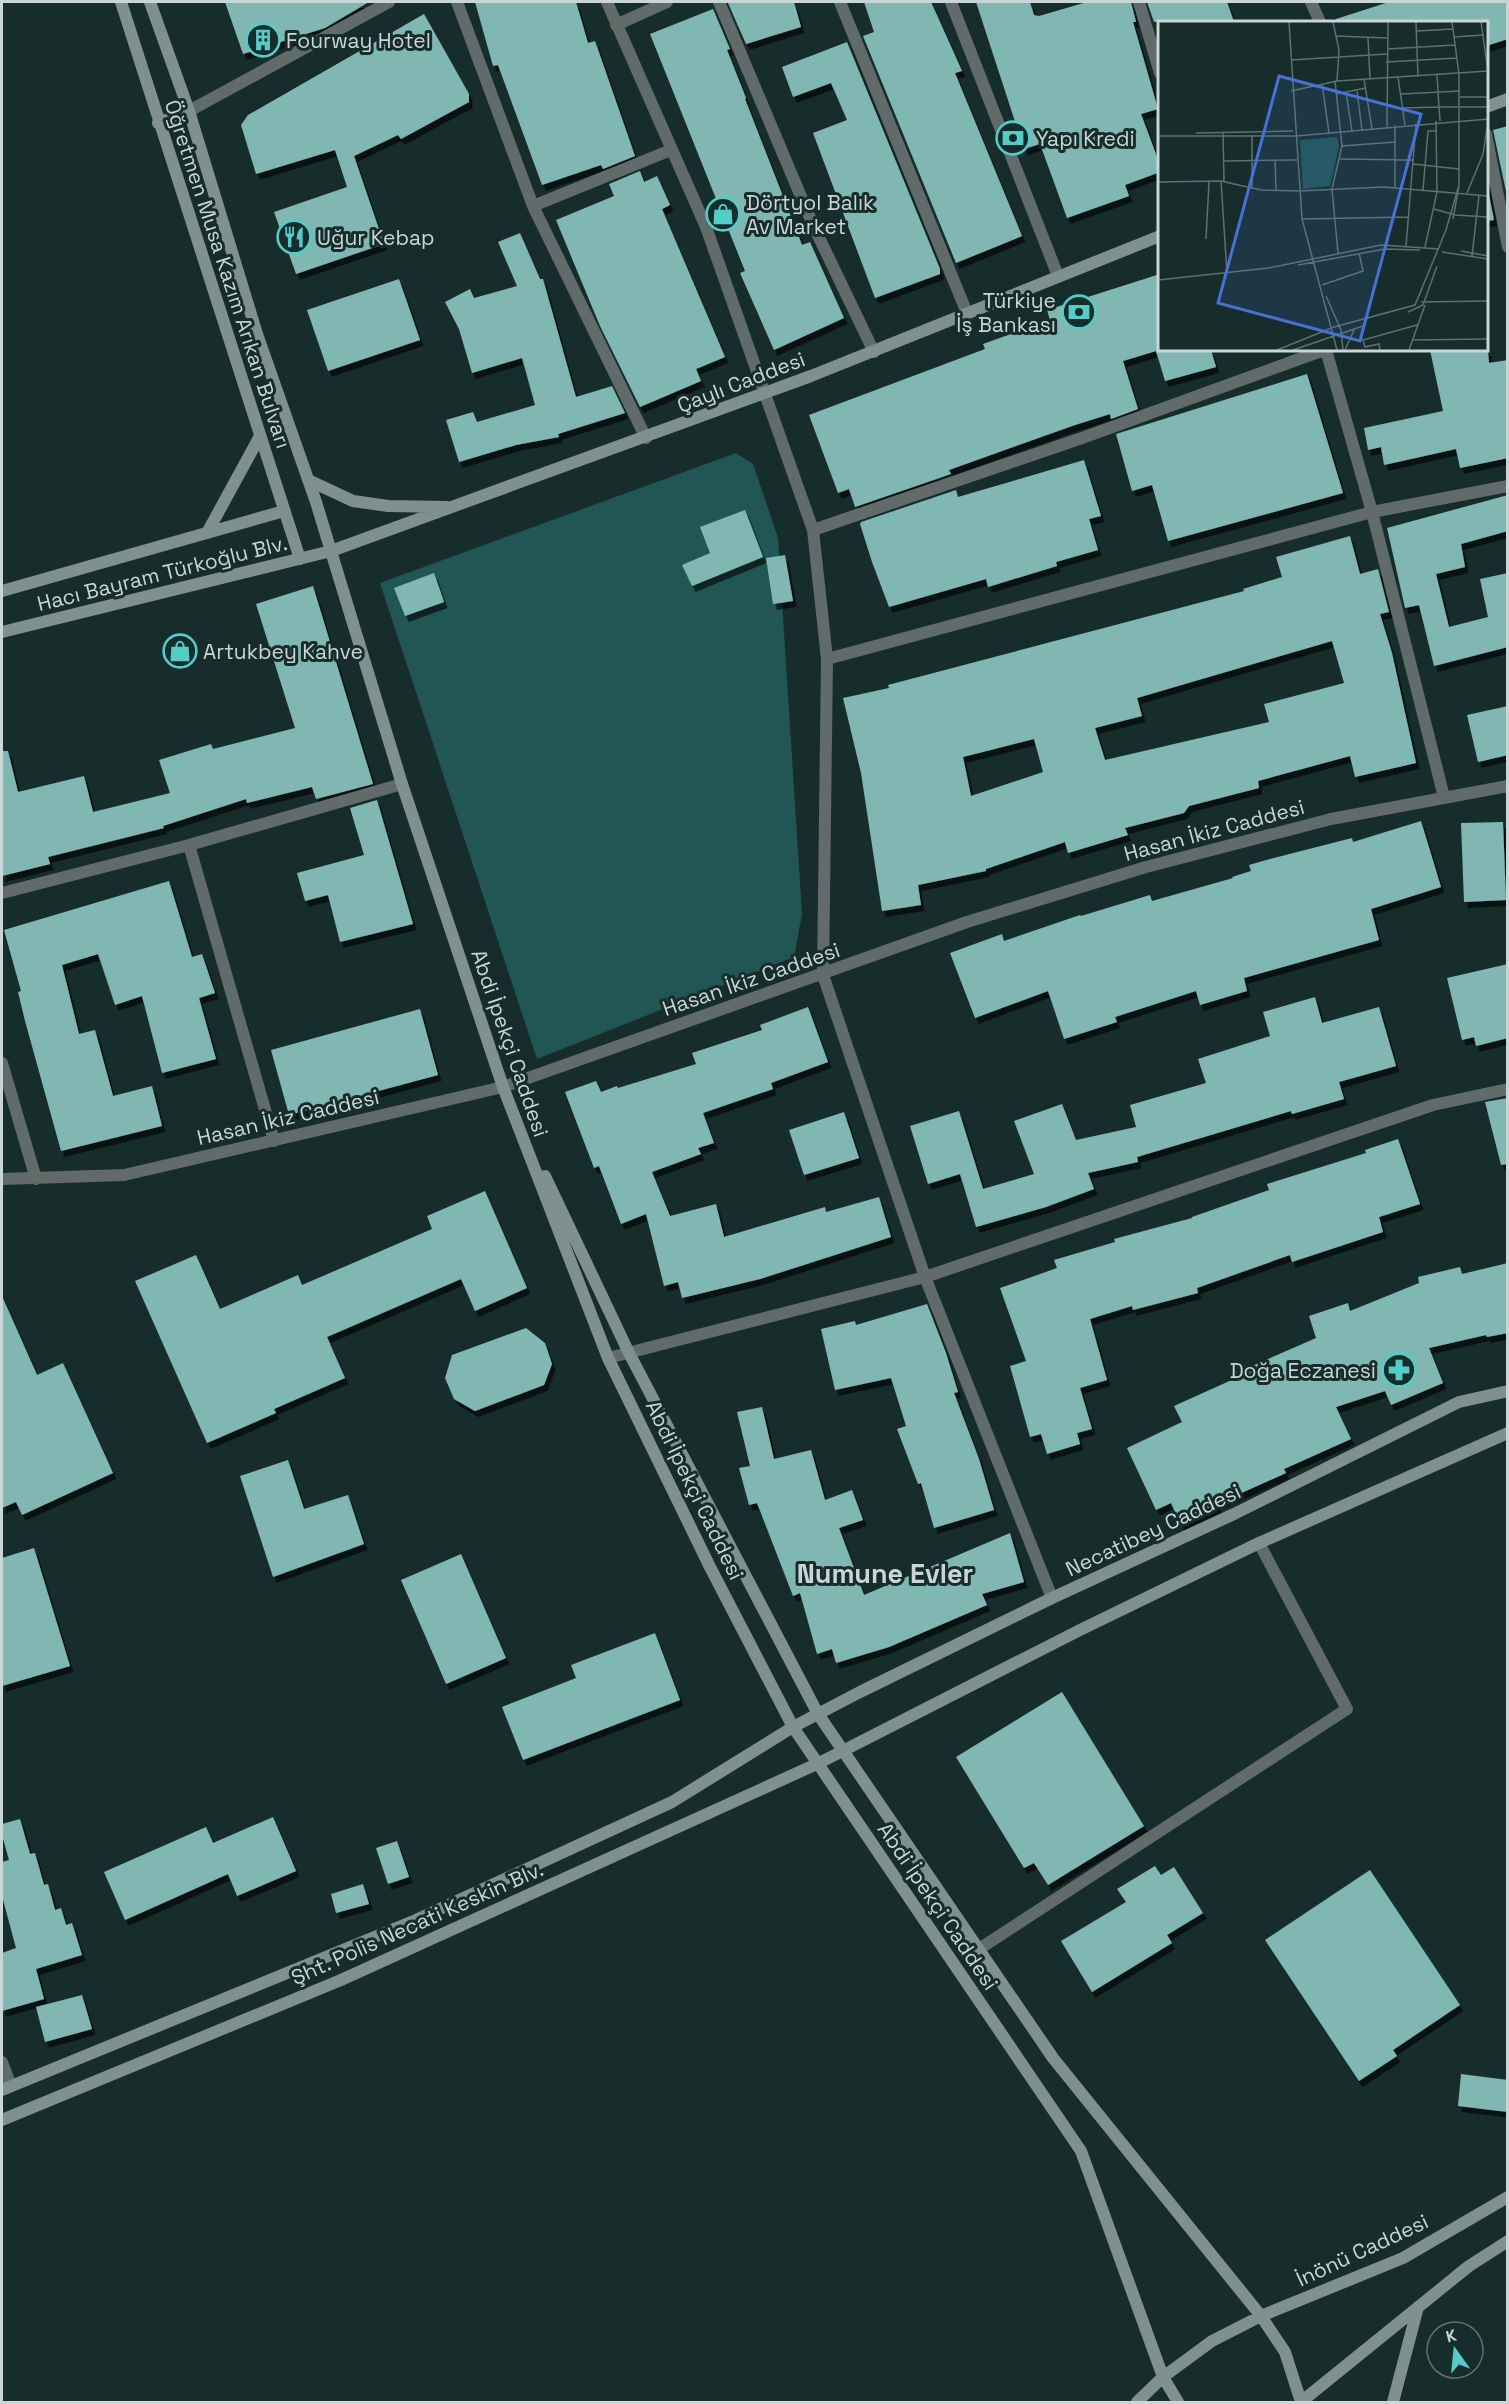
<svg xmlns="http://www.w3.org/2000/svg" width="1509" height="2404" font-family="'Space Grotesk',sans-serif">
	<defs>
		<filter id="shadow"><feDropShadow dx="3.5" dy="6" stdDeviation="0" flood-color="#0009"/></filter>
	</defs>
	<rect width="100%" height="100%" fill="#172d2c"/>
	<path fill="#215654" d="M736,453l17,11 25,74 24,376 -8,43 -257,102 -157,-476z"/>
	<path fill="#81b7b3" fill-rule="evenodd" filter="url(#shadow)" d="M225,2h144l-44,26 -82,26z
		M475,2h101l12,41 7,-2 40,115 -32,13 -2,-4 -59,20 -44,-120 -5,1z
		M732,2h62l7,25 -55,17 -18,-41z
		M864,2h67l31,69 -7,2 67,163 -66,27 -93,-227 11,-4z
		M976,2h54l4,13 5,1 48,-14h44l5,20h-3l25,87 -17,5 19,51v7l-35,13 4,11 -62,22 -27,-74 -16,5z
		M1147,2h80l7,20h-80z
		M1389,2h119v37l-22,7v-24h-149l-1,-3z
		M713,9l17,40 -3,1 19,48 -1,1 57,146 8,-3 34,76 -70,32 -34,-77 5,-2 -95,-237z
		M424,14l45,80v8l-68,37 -3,-4 -44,21 30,88 -88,30 -22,-62 73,-25 -12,-37 -79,24 -15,-49 7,-10z
		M847,42l93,227v5l-65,24 -62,-165 34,-13 -16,-37 -38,14 -11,-30z
		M1508,126v75l-15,-71z
		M640,171l4,11 13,-6 13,29 -8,4 63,148 -29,12 5,12 -61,26 -40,-81 -44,-106 58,-24 -5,-12z
		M1486,180l8,40 -8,1z
		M520,233l20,46h3l33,118 36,-11 13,27 -67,21 1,3 -43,8 -57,17 -13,-42 27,-8 4,10 58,-17 -13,-47 -50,15 -13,-44 -14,-27 25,-13 4,9 43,-12 -19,-44z
		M1160,274v76h51l5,17 -51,14 -9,-30 -33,10 15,48 -27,10 -1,-5 -35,11 -126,45 2,4 -96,33 -6,-18 -11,4 -29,-78 176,-66 -2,-5 67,-24 -3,-10z
		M399,279l21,61 -92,31 -21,-61z
		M1430,350h58l1,13 19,-3v98l-48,10 -4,-19 -72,16 -3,-18 -13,3 -4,-22 79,-17z
		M1307,374l36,119 -175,48 -16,-56 -20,6 -16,-57z
		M1084,460l17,56 -12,3 9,31 -42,12 1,4 -69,21 -2,-8 -97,28 -17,-45 -12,-38 1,-2 95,-32 2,7z
		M1508,495v36l-47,13 4,23 -29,7 13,53 39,-10 -8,-38 28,-6v74l-74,19 -15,-61 -14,3 -18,-80z
		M745,510l18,47 -71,29 -10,-21 28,-12 -10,-26z
		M1350,536l10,38 18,-5 11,43 -9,2 12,39 24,110 -61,14 -5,-21 -92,25 1,7 -70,18 -5,7 -59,15 3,7 -60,18 -3,-11 -79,27v2l-68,14 3,20 -39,6 -21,-138 -18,-75 46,-10 -1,-3 356,-94 -1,-2 39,-12 -6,-20zM1332,641l12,42 -80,21 5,18 -164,38 -10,-32 47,-12 -5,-18zM1034,739l9,33 -72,24 -8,-39z
		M785,555l8,46 -20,3 -7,-46z
		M434,573l10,29 -39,14 -11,-28z
		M313,586l60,198 -57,15 -4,-12 -65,16 -1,-4 -83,27 1,2 -116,29 2,7 -48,12v-125h6l10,41 66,-16 9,36 77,-19 -11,-33 52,-16 2,5 82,-21 -39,-124z
		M1508,706v49l-30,7 -11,-47z
		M377,800l36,124 -73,18 -12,-47 -23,6 -8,-28 67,-18 -14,-47z
		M1421,821l20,66 -70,22 8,31 -135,38 3,13 -47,14 -4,-14 -81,26 2,5 -53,17 -16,-48 -73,27 -25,-65 52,-19 2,7 76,-26 1,1 69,-21 2,6 81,-23 -1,-1 19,-6 -2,-6 21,-6 82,-21 1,4z
		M1503,822l3,78 -42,2 -3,-79z
		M169,881l23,76 10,-3 13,39 -16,5 17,61 -54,14 -20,-77 -27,9 -17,-51 -36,11 17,69 16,-4 18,66 39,-10 10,40 -101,25 -36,-130 -7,-29 3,-1 -17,-61z
		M1508,964v74l-32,8 -2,-9 -12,3 -15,-62z
		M1315,997l7,26 57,-16 17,59 -57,16 5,17 -52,15 -1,-3 -154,46 1,5 -50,11 6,16 -48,18 -70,20 -16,-53 -32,10 -18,-58 49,-15 24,78 51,-15 -20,-53 48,-17 14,36 60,-13 -6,-22 76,-22 -8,-24 72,-23 -7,-24z
		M808,1007l20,55 -57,21 2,6 -70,24 11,30 -16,5 3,6 -49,18 18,44 46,-12 8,33 101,-30 1,5 53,-15 12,40 -131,42 -78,19 -4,-16 -14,4 -18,-72 -25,10 -22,-58 -5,2 -29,-76 31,-11 5,11 16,-6 1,2 78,-24 -4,-11 70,-23 -2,-5z
		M420,1009l18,66 -149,40 -18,-65z
		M1508,1098v66l-7,1 -16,-63z
		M844,1112l15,46 -55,17 -15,-45z
		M1398,1139l22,65 -41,13 4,15 -91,30 -2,-7 -93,33 1,5 -65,17 -1,-4 -42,13 17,61 -27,8 12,41 -15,4 3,11 -33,10 -6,-20 -11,3 -20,-71 16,-5 -26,-73 57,-20 -3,-8 61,-18 -1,-3 78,-21v-1l77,-27 -2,-6 99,-31 -1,-3z
		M485,1191l42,97 -52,23 -14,-32 -134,58 18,41 -71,31 2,4 -69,30 -72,-162 61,-26 24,54 78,-34 4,10 130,-56 -5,-13z
		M1508,1263v70l-21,4 -1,-2 -57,13 14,35 -52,22 -6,-14 -49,16 15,32 -67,30 2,4 -69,31 2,3 -38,18 -10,-22 -15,7 -29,-62 55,-26 -8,-16 71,-32 -2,-4 73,-32 -7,-22 39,-13 2,8 69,-28 -1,-6 42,-10 2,7z
		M2,1296l35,79 26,-12 50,110 -91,42 -6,-13 -14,6z
		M927,1304l19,49 12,39 -4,1 25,66 15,51 -60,18 -13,-45 -3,1 -21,-55 9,-3 -15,-48 -56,12 -14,-61 34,-8 1,4z
		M526,1328l19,15 7,21 -8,21 -69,26 -21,-12 -9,-21 7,-23z
		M762,1407l12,52 37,-9 14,50 27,-10 11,30 -24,8 25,67 146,-62 14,49 -42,12 5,11 -98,42 -53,16 -4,-14 -15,5 -17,-61 -7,3 -36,-93 -8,2 -10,-37 11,-2 -13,-54z
		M288,1460l16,49 44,-14 16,49 -91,33 -33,-101z
		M34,1548l36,118 -68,20v-128z
		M461,1554l45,104 -60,26 -45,-104z
		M655,1633l25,67 -157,60 -21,-53 74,-29 -5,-13z
		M1062,1692l82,134 -96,59 -14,-22 -10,5 -68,-111z
		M273,1817l23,54 -59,25 -9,-22 -103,46 -21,-48 102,-45 7,16z
		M20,1819l10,35 5,-1 9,32 4,-1 7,26 6,-2 5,17 6,-2 10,32 -46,14 8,30 -42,12v-58l14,-5 -14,-52v-34l7,-2 -7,-25v-11z
		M397,1841l12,36 -21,7 -12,-36z
		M1155,1866l6,9 13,-8 29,46 -36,22 5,8 -80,49 -31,-51 65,-39 -9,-13z
		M1370,1870l90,135 -67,45 4,6 -38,25 -94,-141z
		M363,1884l6,20 -33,9 -5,-19z
		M82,1995l10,34 -47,13 -9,-35z
		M1461,2074l47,6v32l-50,-6z"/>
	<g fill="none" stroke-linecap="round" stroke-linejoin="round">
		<path stroke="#606b6a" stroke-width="12" d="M457,2l76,204 113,232
			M607,2l99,225 107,303 14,129 -4,316 102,302 127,321
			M719,2l94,223 61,127
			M840,2l127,311
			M951,2l107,274
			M1139,2l21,71
			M1311,2l9,20
			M616,25l51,-23
			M189,111l200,-109
			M1486,134l22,113
			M533,206l138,-56
			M1326,350l46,162 72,285
			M813,530l269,-92 242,-88
			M827,659l545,-147 136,-26
			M189,845l85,296
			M2,893l187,-48 213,-61
			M2,1063l34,116
			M2,1179l122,-4 379,-88 464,-165 179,-55 185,-48 177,-33
			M608,1358l317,-81 508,-172 75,-16
			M979,1949l368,-240 -88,-166
			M2,2062l9,24"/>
		<path stroke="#7f908f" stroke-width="12" d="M121,2l179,557
			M150,2l39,109 68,223 59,168 86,282 101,303 105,271 102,209 83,160 288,424 82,226 15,25
			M1486,107l22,-8
			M158,123l31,-12
			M308,480l45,21 35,5 59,1
			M207,533l53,-97
			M2,591l282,-80
			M2,632l329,-81 480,-175 349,-140
			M545,1176l84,177 189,361 235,344 208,258 24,36 16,50
			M2,2090l414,-170 256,-118 121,-75 67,-35 192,-94 182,-84 225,-112 49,-11
			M2,2120l339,-140 478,-217 261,-133 179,-87 249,-110
			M1137,2402l26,-25 49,-36 49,-25 142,-58 105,-61
			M1301,2402l168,-136 39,-25
			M1393,2402l25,-95"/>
	</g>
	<defs>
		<symbol id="building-ring" viewBox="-11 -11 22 22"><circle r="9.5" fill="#172d2c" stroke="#54cdc8" stroke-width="1.5"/><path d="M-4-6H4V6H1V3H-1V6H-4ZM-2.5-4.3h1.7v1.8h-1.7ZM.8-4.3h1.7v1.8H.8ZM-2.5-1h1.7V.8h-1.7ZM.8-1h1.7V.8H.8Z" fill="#54cdc8"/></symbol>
		<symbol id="bank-ring" viewBox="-11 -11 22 22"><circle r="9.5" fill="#172d2c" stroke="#54cdc8" stroke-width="1.5"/><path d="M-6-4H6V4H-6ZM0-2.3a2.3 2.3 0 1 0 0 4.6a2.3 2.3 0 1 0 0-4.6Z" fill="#54cdc8"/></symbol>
		<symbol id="shop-ring" viewBox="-11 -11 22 22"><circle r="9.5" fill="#172d2c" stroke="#54cdc8" stroke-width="1.5"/><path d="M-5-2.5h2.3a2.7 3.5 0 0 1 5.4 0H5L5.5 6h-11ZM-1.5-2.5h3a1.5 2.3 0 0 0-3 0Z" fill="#54cdc8"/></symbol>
		<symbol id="restaurant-ring" viewBox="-11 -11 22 22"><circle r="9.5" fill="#172d2c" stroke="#54cdc8" stroke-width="1.5"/><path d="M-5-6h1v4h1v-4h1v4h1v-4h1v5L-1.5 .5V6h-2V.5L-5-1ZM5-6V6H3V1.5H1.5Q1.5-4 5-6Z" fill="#54cdc8"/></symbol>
		<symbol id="pharmacy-ring" viewBox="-11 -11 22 22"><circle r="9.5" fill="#172d2c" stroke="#54cdc8" stroke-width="1.5"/><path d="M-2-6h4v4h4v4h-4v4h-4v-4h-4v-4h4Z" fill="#54cdc8"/></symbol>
	</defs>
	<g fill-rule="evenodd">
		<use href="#building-ring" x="244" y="21" width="38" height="38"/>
		<use href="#bank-ring" x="994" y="119" width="38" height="38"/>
		<use href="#shop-ring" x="704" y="195" width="38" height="38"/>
		<use href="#restaurant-ring" x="275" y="218" width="38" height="38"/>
		<use href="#bank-ring" x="1060" y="293" width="38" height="38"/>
		<use href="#shop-ring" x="161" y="632" width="38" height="38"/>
		<use href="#pharmacy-ring" x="1380" y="1351" width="38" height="38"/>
	</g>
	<g text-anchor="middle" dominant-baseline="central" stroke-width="6" stroke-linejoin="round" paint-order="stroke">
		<g font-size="21" fill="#c9d6d5" stroke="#172d2c" text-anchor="start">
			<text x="286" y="40">Fourway Hotel</text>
			<text x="1036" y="138">Yapı Kredi</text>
			<text x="746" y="202">Dörtyol Balık<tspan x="746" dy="24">Av Market</tspan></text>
			<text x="317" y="237">Uğur Kebap</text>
			<text x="1056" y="300" text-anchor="end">Türkiye<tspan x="1056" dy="24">İş Bankası</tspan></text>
			<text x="203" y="651">Artukbey Kahve</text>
			<text x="1376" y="1370" text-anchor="end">Doğa Eczanesi</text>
		</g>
		<g font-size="21" fill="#c9d6d5" stroke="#172d2c">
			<text transform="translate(228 274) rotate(72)">Öğretmen Musa Kazım Arıkan Bulvarı</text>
			<text transform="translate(741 382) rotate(-21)">Çaylı Caddesi</text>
			<text transform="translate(162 573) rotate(-14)">Hacı Bayram Türkoğlu Blv.</text>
			<text transform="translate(1214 830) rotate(-15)">Hasan İkiz Caddesi</text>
			<text transform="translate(751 979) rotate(-19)">Hasan İkiz Caddesi</text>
			<text transform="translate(510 1043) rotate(71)">Abdi İpekçi Caddesi</text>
			<text transform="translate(288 1117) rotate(-13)">Hasan İkiz Caddesi</text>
			<text transform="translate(695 1490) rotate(64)">Abdi İpekçi Caddesi</text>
			<text transform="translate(1153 1530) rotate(-25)">Necatibey Caddesi</text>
			<text transform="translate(938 1906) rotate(56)">Abdi İpekçi Caddesi</text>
			<text transform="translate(417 1923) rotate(-24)">Şht. Polis Necati Keskin Blv.</text>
			<text transform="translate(1362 2250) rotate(-25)">İnönü Caddesi</text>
		</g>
		<g font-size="27" font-weight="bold" fill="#c9d6d5" stroke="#172d2c">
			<text x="885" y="1573">Numune Evler</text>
		</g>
	</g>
	<g transform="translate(1158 21)">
		<rect width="330" height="330" fill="#172d2c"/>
		<path d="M179,116l2,9 -9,40 -27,3 -3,-49z" fill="#215654"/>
		<path fill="none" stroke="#5e7170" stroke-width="1.5" d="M131,1l13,197 35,131M175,1l6,28 -2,31M258,1l2,55M294,1l7,52v111M323,1l7,49M259,10l36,-2M178,15l51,2M296,16l30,-2M210,17l2,41M229,28l68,-4M133,39l96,-6M228,41l71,-4M240,56l7,48M206,58l8,50M177,60l7,65 -10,43 6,64M164,63l7,49M133,70l46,-10 151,-10M199,70l5,39M188,71l6,39M178,73l30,-6M243,73l59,-3M302,76h28M244,87l37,-1 -2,-32M282,100l-1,-14h49M229,106l1,-105M38,112l97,-2M65,112l1,48M94,114v53M0,115h138l192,-17M184,125l53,-4M182,138l73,1M117,139l1,30M65,140l74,-1M255,143l46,5M63,160l6,92M0,161l63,-1 40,9 38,1 85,-4 104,9M237,167v-63M265,169l5,-59h9M309,172l16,-39 5,-32M276,188l21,6 33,2M144,198l106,-2M295,198l6,-33M48,218l3,-57M248,225l10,-122M267,226l12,-55 -1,-71M303,230l27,5M284,231l46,7M314,235l7,-61M140,244l87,-16 35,1M0,259l111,-12 112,-23 58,4M164,264l41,-14 -4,-18M168,275l15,34 2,20M263,281l67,-1M250,291l15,-7 14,-39M254,319l76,-1M119,329l57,-23 81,-22 31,-75 13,-45M135,329l73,-25M187,329l9,-20M222,329l-1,-6 -14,3 -2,-7 54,-15M251,329l16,-45"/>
		<path fill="#4870d7" fill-opacity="0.15" stroke="#4870d7" stroke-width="3" d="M121,55l142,38 -61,227 -142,-38z"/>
		<rect width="330" height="330" fill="none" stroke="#c9d6d5" stroke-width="3"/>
	</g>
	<rect width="1509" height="2404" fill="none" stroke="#c9d6d5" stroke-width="6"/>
	<g transform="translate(1455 2350) rotate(345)"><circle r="28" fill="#172d2c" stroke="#5e7170" stroke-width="1.5"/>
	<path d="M0-4.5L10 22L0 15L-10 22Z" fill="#54cdc8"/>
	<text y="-9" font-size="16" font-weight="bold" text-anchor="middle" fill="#c9d6d5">K</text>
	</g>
</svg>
